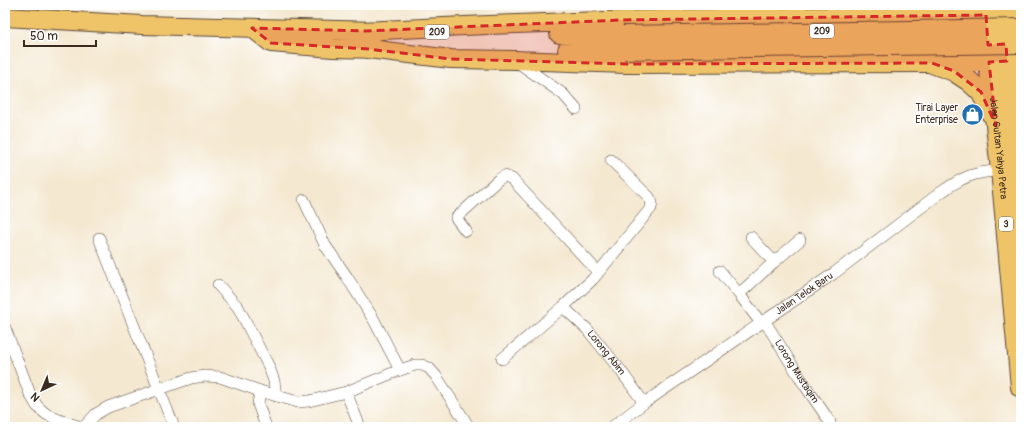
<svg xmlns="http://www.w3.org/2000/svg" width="1026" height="432" font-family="Pangolin,sans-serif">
	<rect width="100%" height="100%" fill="#fff"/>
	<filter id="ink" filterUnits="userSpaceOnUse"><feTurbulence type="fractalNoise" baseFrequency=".025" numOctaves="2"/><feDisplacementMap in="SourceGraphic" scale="8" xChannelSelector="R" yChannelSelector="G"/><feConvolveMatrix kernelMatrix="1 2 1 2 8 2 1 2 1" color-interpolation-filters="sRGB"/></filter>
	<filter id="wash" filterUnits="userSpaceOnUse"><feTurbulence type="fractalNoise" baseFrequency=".012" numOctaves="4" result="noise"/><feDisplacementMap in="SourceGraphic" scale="16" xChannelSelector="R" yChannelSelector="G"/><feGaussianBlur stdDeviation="0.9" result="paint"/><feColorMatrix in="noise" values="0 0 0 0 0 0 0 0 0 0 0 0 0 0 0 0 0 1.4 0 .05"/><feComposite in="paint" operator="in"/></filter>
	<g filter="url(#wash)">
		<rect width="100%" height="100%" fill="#f4e8d0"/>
	</g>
	<g filter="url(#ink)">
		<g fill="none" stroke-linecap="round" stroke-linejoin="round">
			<defs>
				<g id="street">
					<path d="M730,5l8,8 6,5"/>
					<path d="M516,61l47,33 13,15"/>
					<path d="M304,200l21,45 22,32 27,43 26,50"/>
					<path d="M466,231l-10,-13 43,-39 6,-3 7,3 86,93"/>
					<path d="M751,237l23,25 -35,32 22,29"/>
					<path d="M99,238l75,189"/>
					<path d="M774,262l26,-22"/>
					<path d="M720,271l19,23"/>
					<path d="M218,285l20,22 31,60 5,14 2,15"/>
					<path id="s1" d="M563,307l24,22 34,42 23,32"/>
					<path id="s2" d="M764,320l40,64 26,38"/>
					<path d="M5,328l25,66 7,12 9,8 13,6 22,7"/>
					<path d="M502,359l61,-52 30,-28 58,-71 1,-5 -3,-6 -38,-37"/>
					<path d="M260,391l-2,13 8,23"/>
					<path d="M346,392l14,35"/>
					<path d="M84,427l12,-13 12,-7 83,-29 14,-2 15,1 40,14 38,11 11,-1 37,-9 54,-22 15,-5h7l7,3 7,8 33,51"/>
					<path id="s3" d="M612,427l32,-24 189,-129 107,-81c11,-8 23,-16 36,-19 8,-2 17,-3 25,-4"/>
				</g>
				<path id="primary" d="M5,17l137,8 236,6
					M252,28l19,15 62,5 47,1
					M366,31c206,-12 413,-14 620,-16l35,-2
					M559,34l64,1
					M368,49l83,10 63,1 112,4 306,-1 89,-2
					M567,50h57"/>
				<g id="highway">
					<path id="s4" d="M985,5l4,57 12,108 20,217"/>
					<path d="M1004,5l17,231"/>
					<path d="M915,16l26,-6 13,-5"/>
					<path d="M932,63l22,8 15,10 12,11 7,13 3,8"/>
				</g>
			</defs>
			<use href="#street" stroke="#574639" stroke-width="12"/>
			<use href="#primary" stroke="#574639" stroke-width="20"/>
			<use href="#highway" stroke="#574639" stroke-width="22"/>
			<use href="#street" stroke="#fff" stroke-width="11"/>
			<use href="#primary" stroke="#efc469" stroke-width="18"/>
			<use href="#highway" stroke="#efc469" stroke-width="20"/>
			<defs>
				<path id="primary-bridge" d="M623,35l398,-7
					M624,50l397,-6"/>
			</defs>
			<use href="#primary-bridge" stroke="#574639" stroke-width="20" stroke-linecap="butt"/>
			<use href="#primary-bridge" stroke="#efc469" stroke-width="18"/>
		</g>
	</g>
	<path fill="#d62828" fill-opacity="0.2" stroke="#d62828" stroke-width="3" stroke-dasharray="8 5" stroke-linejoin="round" d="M986,15l2,30 18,-1 1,17 -18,1 7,64 -15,-34 -27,-21 -22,-8 -306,1 -175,-5 -83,-10 -97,-6 -19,-15 114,3 255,-11z"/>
	<defs>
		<symbol id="shop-disc" viewBox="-11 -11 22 22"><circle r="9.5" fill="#1f6fb2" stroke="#fff"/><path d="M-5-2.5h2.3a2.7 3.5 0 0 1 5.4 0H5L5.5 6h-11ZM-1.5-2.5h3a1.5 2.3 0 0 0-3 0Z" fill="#fff"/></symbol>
	</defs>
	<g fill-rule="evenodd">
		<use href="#shop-disc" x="960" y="102" width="25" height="25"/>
	</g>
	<g text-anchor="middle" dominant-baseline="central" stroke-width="3" stroke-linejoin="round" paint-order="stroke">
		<g fill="#fff" stroke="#766a62" stroke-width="1">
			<rect x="810" y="24" width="24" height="14" rx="3"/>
			<rect x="425" y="25" width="24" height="14" rx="3"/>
			<rect x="999" y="217" width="14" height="14" rx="3"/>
		</g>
		<g font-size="9" font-weight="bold" fill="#3b2a1e">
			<text x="822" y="31">209</text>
			<text x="437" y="32">209</text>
			<text x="1006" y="224">3</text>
		</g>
		<g font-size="10" fill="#3b2a1e" stroke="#fff" text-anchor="end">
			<text x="958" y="108">Tirai Layer<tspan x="958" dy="12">Enterprise</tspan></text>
		</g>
		<g font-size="10" fill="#3b2a1e" stroke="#fff">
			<text stroke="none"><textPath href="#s4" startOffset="144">Jalan Sultan Yahya Petra</textPath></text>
			<text stroke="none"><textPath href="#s3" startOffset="234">Jalan Telok Baru</textPath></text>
			<text stroke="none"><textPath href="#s1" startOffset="63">Lorong Abim</textPath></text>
			<text stroke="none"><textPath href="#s2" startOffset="61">Lorong Mustaqim</textPath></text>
		</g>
	</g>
	<rect width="1026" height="432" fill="none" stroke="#fff" stroke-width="20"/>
	<g transform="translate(42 390) rotate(224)" stroke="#ffffff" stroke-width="3" paint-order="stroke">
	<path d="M0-3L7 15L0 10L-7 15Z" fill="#3b2a1e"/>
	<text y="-6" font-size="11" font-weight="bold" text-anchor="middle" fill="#3b2a1e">N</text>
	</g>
	<path d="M24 40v6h72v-6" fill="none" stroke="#3b2a1e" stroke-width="2"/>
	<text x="30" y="40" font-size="12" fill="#3b2a1e" stroke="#ffffff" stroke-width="3" paint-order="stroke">50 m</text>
</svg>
